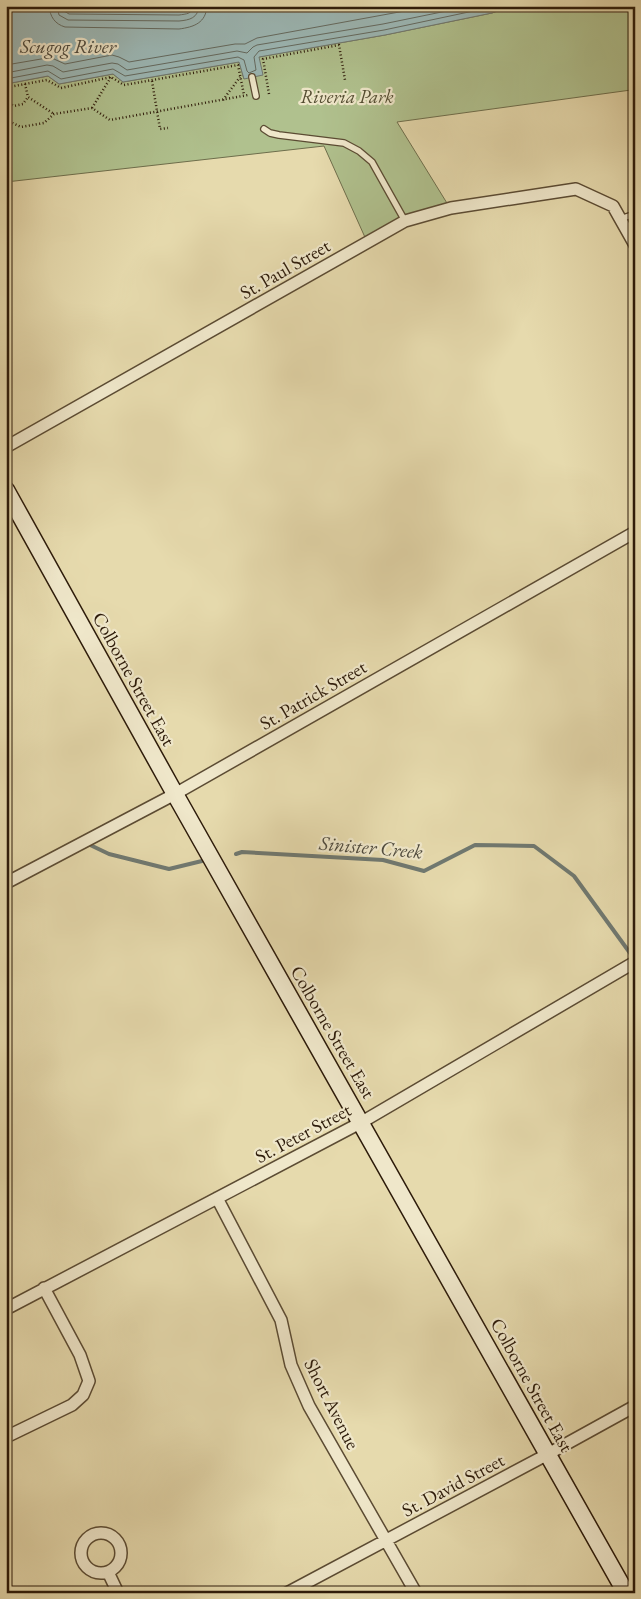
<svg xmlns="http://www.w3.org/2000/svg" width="641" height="1599" font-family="'EB Garamond',serif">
	<rect width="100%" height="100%" fill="#e6daad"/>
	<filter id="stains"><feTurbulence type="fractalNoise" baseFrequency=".004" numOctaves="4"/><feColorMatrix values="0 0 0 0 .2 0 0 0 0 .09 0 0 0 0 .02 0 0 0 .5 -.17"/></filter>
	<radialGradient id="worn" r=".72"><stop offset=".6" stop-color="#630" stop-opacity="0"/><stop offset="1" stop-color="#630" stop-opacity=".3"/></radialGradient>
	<path fill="#b0c18e" stroke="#6e6e4c" d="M32,6h168l-20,4 -102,-1z
		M511,6h124v80l-5,1 1,3 -234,32 53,86 -53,20 -29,16 -44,-98 -318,36v-98l42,-8 11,8 54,-10 10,8 116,-20 5,17 15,-22 126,-22 107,-22z"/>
	<path fill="#9cb8b6" stroke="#707971" d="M6,6l72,3 101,1 21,-4h311l-19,7 -107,22 -126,22 4,18 -19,4 -5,-17 -116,20 -10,-8 -54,10 -11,-8 -42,8z"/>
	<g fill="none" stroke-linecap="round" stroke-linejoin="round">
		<path stroke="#646a60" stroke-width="1" d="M49,6c1,11 6,18 16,21l114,2c15,-2 27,-6 28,-23
			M57,6l2,9 9,5 111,1c11,-1 19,-3 20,-15
			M63,6l1,5 5,3 110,1c7,-1 14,-1 14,-9
			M6,65l41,-7 7,1 11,5 47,-9 7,2 10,5 106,-18h10l12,-6 175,-32
			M6,73l41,-8 6,1 10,6 49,-9 6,1 9,6 110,-19 10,2 6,-6 4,-2 126,-21 88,-18
			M6,79l42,-8 13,8 52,-10 12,7 113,-19 6,3 3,11 2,2 7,-3 -2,-13 5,-6 125,-21 113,-24"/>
		<path stroke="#707971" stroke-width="4" d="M86,843l23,11 60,15 37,-9
			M236,854l6,-2 141,8 41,11 51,-26 59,1 40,30 56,77"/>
		<defs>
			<path id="lane" d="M252,77l4,19
				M264,129l6,4 9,2 65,8 15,8 13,11 33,59
				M620,219l15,-5"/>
			<path id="street" d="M6,447l399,-226 46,-13 125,-19 37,17 22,39
				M6,883l169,-89 460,-262
				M217,1198l64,122 10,45 18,41 107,187
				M6,1309l356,-187 273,-160
				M6,1437l66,-32 11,-10 6,-14 -9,-26 -36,-67
				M81 1553a20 20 0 1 1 40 0a20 20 0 1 1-40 0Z
				M108,1572l10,21
				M287,1593l261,-139 87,-48"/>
			<path id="secondary" d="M6,490l169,304 451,799"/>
		</defs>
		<use href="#lane" stroke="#5b4b33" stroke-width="8"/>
		<use href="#street" stroke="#5b4b33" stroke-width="14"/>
		<use href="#secondary" stroke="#2d1b0a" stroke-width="19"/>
		<path stroke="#2d1b0a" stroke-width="2.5" stroke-dasharray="1 2.5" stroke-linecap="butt" d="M152,81l8,48 8,-1
			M25,84l22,-4 14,8 50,-11 13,8 114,-20 6,30
			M6,91l3,-4 16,-3 3,13 26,17
			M269,94l-6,-35 76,-14 6,35
			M223,100l17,-23
			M6,101l8,5 9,-2 5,-7
			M92,108l19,-31
			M6,120l15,7 23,-4 10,-9 38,-6 18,12 138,-25"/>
		<use href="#lane" stroke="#efe7ca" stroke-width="5.5"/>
		<use href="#street" stroke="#efe7ca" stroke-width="11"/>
		<use href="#secondary" stroke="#efe7ca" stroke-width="16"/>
	</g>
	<g text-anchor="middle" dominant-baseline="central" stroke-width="4.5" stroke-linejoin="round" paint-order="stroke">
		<g font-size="19" font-style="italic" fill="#544d32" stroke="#efe7ca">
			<text x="347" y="96">Riveria Park</text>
		</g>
		<g font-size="19" fill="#2d1b0a" stroke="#efe7ca">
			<text transform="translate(285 269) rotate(-30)">St. Paul Street</text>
			<text transform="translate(134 679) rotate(61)">Colborne Street East</text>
			<text transform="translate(313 695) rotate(-30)">St. Patrick Street</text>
			<text transform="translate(333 1032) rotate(60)">Colborne Street East</text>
			<text transform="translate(303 1133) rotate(-28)">St. Peter Street</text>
			<text transform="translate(532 1385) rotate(61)">Colborne Street East</text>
			<text transform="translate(332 1404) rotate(63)">Short Avenue</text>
			<text transform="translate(453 1485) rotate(-28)">St. David Street</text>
		</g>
		<g font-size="20" font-style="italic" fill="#4e4a3e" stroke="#efe7ca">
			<text x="68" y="46">Scugog River</text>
			<text transform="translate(371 847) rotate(5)">Sinister Creek</text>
		</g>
	</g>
	<rect width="641" height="1599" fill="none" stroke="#e6daad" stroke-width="25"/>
	<rect x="8" y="8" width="626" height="1584" fill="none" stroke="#2d1b0a" stroke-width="2.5"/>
	<rect x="12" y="12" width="616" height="1574" fill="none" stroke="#2d1b0a"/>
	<rect width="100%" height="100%" filter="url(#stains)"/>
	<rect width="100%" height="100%" fill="url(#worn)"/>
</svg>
